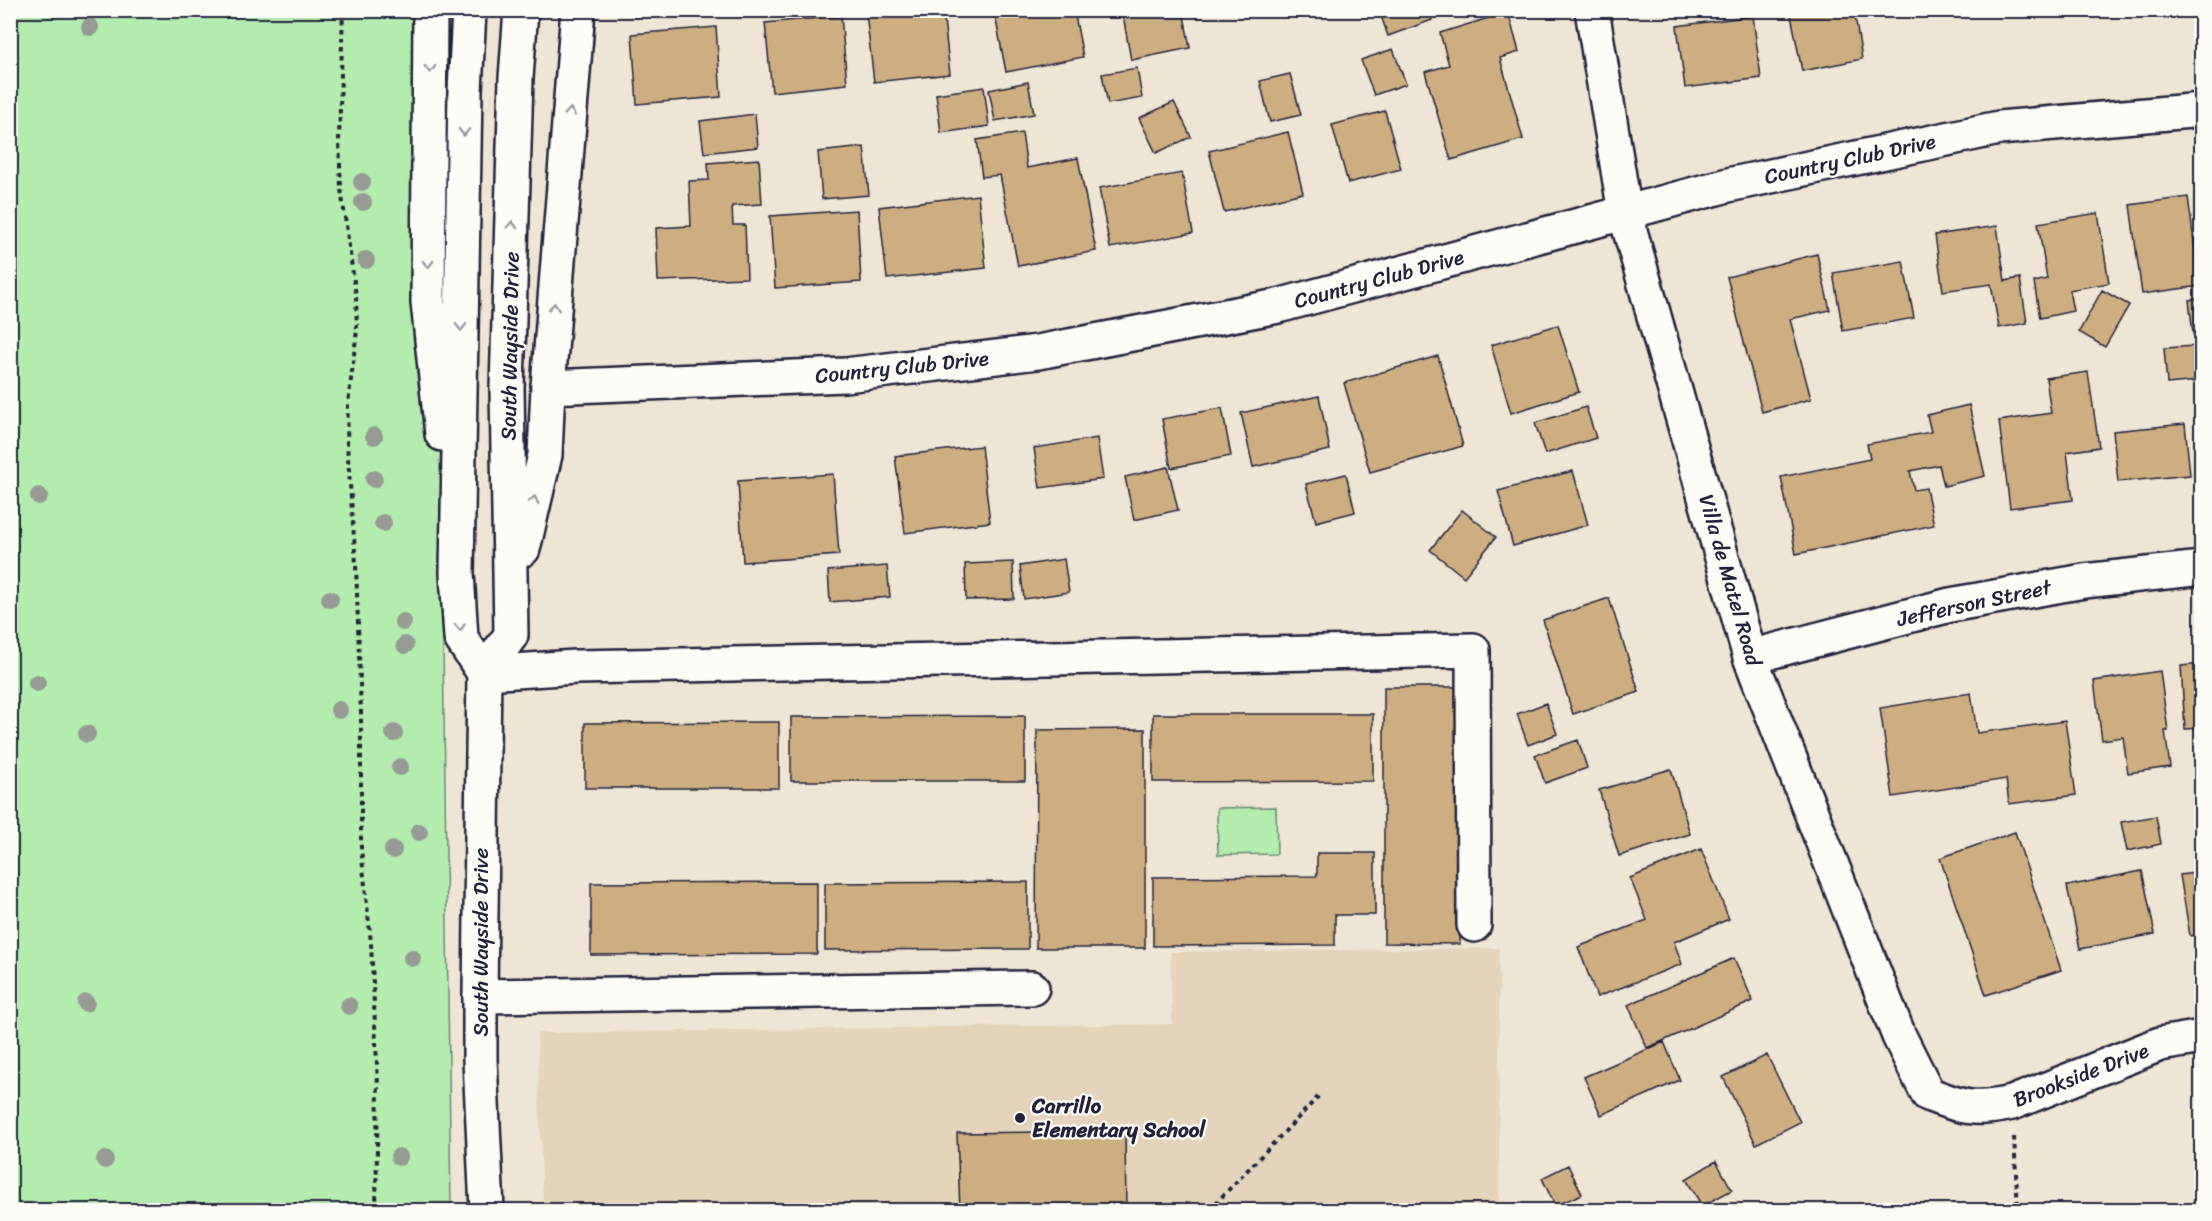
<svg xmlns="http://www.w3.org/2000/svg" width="2212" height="1221" font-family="Sriracha,sans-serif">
	<rect width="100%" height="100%" fill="#efe5d4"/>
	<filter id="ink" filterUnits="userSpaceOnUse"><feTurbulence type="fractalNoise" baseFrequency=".0167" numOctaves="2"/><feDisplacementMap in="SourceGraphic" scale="12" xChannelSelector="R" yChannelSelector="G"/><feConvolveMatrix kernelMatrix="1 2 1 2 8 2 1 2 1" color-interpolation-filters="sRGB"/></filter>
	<g filter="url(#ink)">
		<path fill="#e5d4bb" d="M1499,948v262h-956l-6,-177 635,-9 -2,-72z"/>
		<path fill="#b4ecaf" stroke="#6b8775" stroke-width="1.5" d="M10,11h424l17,1199h-440z
			M1276,807l1,47 -59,1 -1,-47z"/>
		<path fill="#cdae81" stroke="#22223b" stroke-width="1.5" d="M885,10h58l7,64 -76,8 -8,-69z
			M994,10h80l9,47 -77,15z
			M1122,10h61l7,38 -59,12z
			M1379,10h49l4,10 -44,16z
			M1790,10h64l8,49 -60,12z
			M2106,10h48l-47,5z
			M1508,12l11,40 -19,6 23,81 -72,21 -26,-88 24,-7 -9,-32z
			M841,16l6,68 -75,8 -7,-69z
			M1753,16l8,62 -76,10 -8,-62z
			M716,27l5,70 -84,7 -5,-70z
			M1393,49l13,35 -32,11 -13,-35z
			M1137,68l5,30 -34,6 -6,-30z
			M1290,74l11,41 -31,7 -10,-41z
			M1028,82l6,32 -39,7 -6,-31z
			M984,87l5,39 -48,7 -5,-39z
			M1174,102l17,35 -35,16 -17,-35z
			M1385,111l16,58 -53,14 -16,-58z
			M755,114l3,33 -54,6 -4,-32z
			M1288,132l15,61 -79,19 -15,-61z
			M1022,133l5,35 51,-10 18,93 -78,15 -18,-91 -18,2 -5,-37z
			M864,147l5,48 -47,4 -4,-47z
			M759,159l3,45 -30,2 1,19h12l2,53 -89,3 -2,-53 35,-2 -2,-45 20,-1 -1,-17z
			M1182,173l11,60 -83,15 -11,-60z
			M978,195l8,73 -99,11 -8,-72z
			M2188,197l12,89 -58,8 -12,-89z
			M857,210l4,72 -86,6 -5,-72z
			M2098,213l11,70 -40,7 4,21 -33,7 -6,-36 13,-3 -9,-56z
			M1997,226l8,55 15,-3 7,45 -28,5 -8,-44 -48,7 -8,-56z
			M1817,254l13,56 -40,9 21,80 -49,13 -35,-135z
			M1903,261l11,57 -71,13 -10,-58z
			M2102,290l27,15 -24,42 -26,-15z
			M2202,298v35l-9,1 -4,-34z
			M1558,325l21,67 -68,21 -20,-68z
			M2195,346l3,35 -31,3 -3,-36z
			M1438,356l25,90 -93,26 -26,-89z
			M2088,372l11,75 -32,5 6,48 -63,8 -11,-87 52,-8 -5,-35z
			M1319,396l11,54 -77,17 -12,-54z
			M1969,405l16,71 -41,10 -5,-21 -29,6 4,19 12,-2 8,37 -138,29 -15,-77 89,-18 -3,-15 64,-12 -4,-17z
			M1586,407l10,31 -51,16 -10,-31z
			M1222,408l9,48 -60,12 -9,-49z
			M2185,424l5,51 -72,7 -5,-51z
			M1097,438l6,41 -63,9 -6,-40z
			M981,446l9,76 -85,11 -10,-77z
			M1168,467l10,43 -44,10 -9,-43z
			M1573,471l15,54 -75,21 -15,-55z
			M833,474l6,81 -96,7 -5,-81z
			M1346,474l9,38 -39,10 -10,-38z
			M1462,510l34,27 -32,40 -34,-27z
			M1064,559l5,33 -45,7 -4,-33z
			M1013,562l1,37 -48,1 -1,-36z
			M887,566l3,31 -60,5 -2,-31z
			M1609,598l30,94 -66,22 -30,-94z
			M2202,664v64l-17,1 -4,-63z
			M2160,671l8,60h-3l5,36 -42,6 -5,-36 -21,3 -8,-59z
			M1384,687h76v257l-76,-1z
			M1971,693l6,40 88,-12 11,74 -67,9 -3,-25 -113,18 -13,-89z
			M1546,703l11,31 -29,11 -11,-31z
			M1153,714h220v67l-220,1z
			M1025,716v65h-234v-64z
			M779,722v66h-194v-65z
			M1145,729v219h-109l1,-218z
			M1578,740l9,28 -42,15 -10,-28z
			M1671,769l19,65 -71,22 -20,-66z
			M2156,816l5,28 -34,7 -6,-29z
			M2015,832l46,138 -75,25 -46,-137z
			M1701,849l28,70 -55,23 8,22 -85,33 -19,-50 69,-27 -17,-42z
			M1317,853h58v62h-40v30l-182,1v-69l164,-1z
			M2142,871l13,63 -75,15 -13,-63z
			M2202,872v62l-12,2 -10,-61z
			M817,882v72l-226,1v-72z
			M1028,882v67l-203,1v-67z
			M1734,958l19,43 -106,47 -19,-43z
			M1664,1042l16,38 -79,35 -17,-38z
			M1767,1055l33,67 -44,22 -33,-67z
			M1125,1131l1,79h-166l-3,-77z
			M1716,1161l16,29 -30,16 -16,-27z
			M1568,1165l14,29 -27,12 -13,-28z"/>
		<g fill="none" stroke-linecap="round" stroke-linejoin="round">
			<defs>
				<path id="minor" d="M1592,10l33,203 125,444 149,379 29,58c35,14 47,17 84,9l148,-59 42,-7
					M548,387l297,-12 193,-23 240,-46 450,-121 271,-57 203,-18
					M1750,657l200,-52 134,-24 118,-13
					M484,673l92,-6 897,-17 1,275
					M480,996l552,-8"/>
				<path id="major" d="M430,10l-2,292 14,132
					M469,10l-4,81 -8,482 4,65 23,35 -4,323v64l7,150
					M523,549l22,-94 3,-68 30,-377
					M484,673l27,-38 -4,-247 9,-310 5,-68"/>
			</defs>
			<use href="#minor" stroke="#22223b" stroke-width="38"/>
			<use href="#major" stroke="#22223b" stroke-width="38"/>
			<path stroke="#22223b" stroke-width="4" stroke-dasharray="4.5 4.5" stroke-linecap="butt" d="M343,10l-4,130 2,49 15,107 1,34 -9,74 -1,41 9,119 5,149v135l10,95 7,142 -2,125
				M2014,1137l4,73
				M1209,1210l110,-114"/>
			<use href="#minor" stroke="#fdfcf7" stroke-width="33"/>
			<use href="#major" stroke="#fdfcf7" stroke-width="33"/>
		</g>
		<g fill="#969b93">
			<circle cx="90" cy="27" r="9"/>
			<circle cx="362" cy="182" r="9"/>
			<circle cx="363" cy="202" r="9"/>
			<circle cx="366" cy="260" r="9"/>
			<circle cx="374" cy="436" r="9"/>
			<circle cx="374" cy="479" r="9"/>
			<circle cx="39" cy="496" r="9"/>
			<circle cx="383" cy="523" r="9"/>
			<circle cx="330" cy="599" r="9"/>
			<circle cx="403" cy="622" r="9"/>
			<circle cx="405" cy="645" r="9"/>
			<circle cx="37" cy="683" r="9"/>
			<circle cx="339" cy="710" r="9"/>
			<circle cx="394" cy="733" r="9"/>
			<circle cx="87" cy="734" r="9"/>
			<circle cx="400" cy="767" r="9"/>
			<circle cx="419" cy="832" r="9"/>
			<circle cx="393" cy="850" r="9"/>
			<circle cx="412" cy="958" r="9"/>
			<circle cx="86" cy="1003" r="9"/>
			<circle cx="349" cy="1006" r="9"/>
			<circle cx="399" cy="1157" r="9"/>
			<circle cx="105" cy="1160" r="9"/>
		</g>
		<defs><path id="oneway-chevron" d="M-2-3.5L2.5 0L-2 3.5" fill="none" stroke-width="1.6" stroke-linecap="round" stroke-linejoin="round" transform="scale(1.5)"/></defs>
		<g stroke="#9a9aa2">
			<use href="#oneway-chevron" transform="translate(430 69) rotate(91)"/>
			<use href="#oneway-chevron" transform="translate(570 112) rotate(-85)"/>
			<use href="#oneway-chevron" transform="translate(464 132) rotate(91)"/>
			<use href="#oneway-chevron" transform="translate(512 225) rotate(-88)"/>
			<use href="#oneway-chevron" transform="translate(428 264) rotate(91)"/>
			<use href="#oneway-chevron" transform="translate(554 307) rotate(-85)"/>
			<use href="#oneway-chevron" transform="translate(461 327) rotate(91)"/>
			<use href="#oneway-chevron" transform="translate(534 500) rotate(-77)"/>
			<use href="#oneway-chevron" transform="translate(460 627) rotate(87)"/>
		</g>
	</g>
	<circle fill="#22223b" stroke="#fdfcf7" stroke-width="2" cx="1020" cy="1118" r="6"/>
	<g text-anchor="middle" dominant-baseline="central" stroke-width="4.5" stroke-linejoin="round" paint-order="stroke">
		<g font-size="21" fill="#22223b" stroke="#fdfcf7">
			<text transform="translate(1850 159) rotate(-12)">Country Club Drive</text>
			<text transform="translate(1379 279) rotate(-15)">Country Club Drive</text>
			<text transform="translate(510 346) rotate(-89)">South Wayside Drive</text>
			<text transform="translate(902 367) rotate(-6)">Country Club Drive</text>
			<text transform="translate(1730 580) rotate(74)">Villa de Matel Road</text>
			<text transform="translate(1974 603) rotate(-12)">Jefferson Street</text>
			<text transform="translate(481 942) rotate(-90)">South Wayside Drive</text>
			<text transform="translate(2081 1075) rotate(-21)">Brookside Drive</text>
		</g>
		<g font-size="21" font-weight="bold" fill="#22223b" stroke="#fdfcf7" text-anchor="start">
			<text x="1032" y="1106">Carrillo<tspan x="1032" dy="24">Elementary School</tspan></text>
		</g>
	</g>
	<rect width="2212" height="1221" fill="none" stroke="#fdfcf7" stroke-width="36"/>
	<rect x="18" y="18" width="2176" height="1185" fill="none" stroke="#22223b" stroke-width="2" filter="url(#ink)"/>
</svg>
